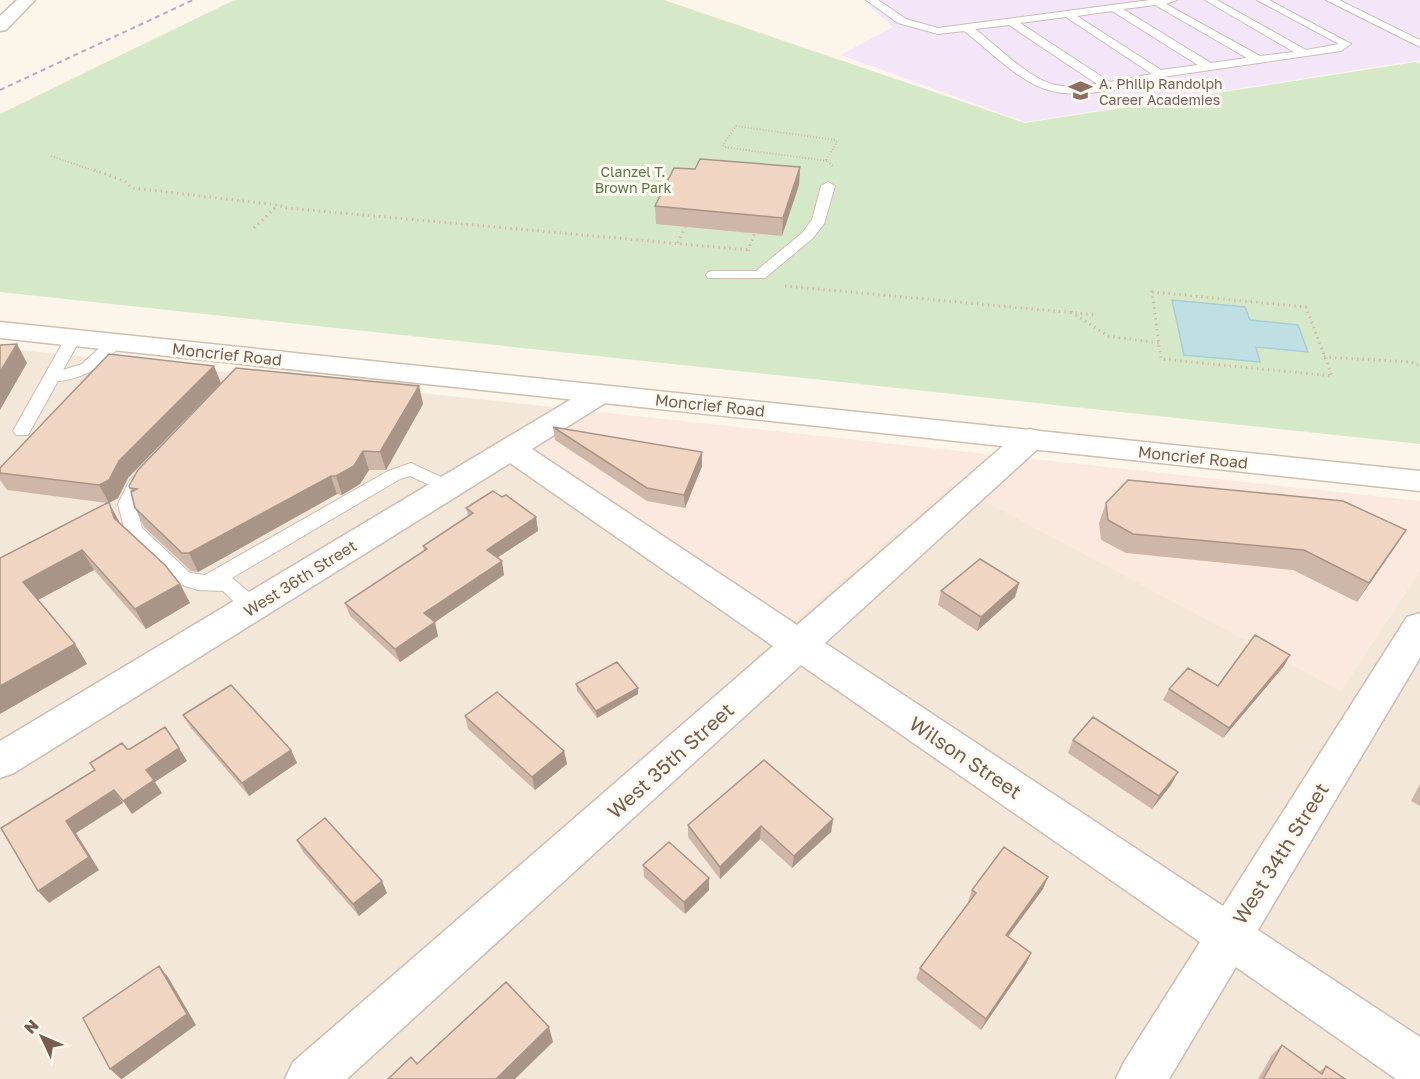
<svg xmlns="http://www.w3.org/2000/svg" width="1420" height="1079" font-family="'Golos Text',sans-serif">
	<rect width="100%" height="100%" fill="#fcf5ea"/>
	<path fill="#f3e7d9" d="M0,348l553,59 -45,28 284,187 161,-138 388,207 79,-121v509h-1420z"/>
	<path fill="#fbe8df" d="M553,407l867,94v69l-79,121 -388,-207 -161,138 -285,-187z"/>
	<path fill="#f2e6f8" d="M863,0h557v60l-395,62 -184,-67 52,-28z"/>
	<path fill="#d5e9c9" d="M234,0h430l361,123 391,-61 4,2v380l-1420,-152v-178z"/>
	<path fill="#bfdfe5" stroke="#a6ced6" stroke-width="1.5" d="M1172,300l73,7 5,13 48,5 10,27 -52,-5 4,15 -76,-7z"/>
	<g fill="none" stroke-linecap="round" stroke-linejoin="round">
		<defs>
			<path id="lane" d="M866,0h12l28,19 32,9 212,-28h27l-11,4 94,52 34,-4 -89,-52h12l89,50 33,-6 -82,-44h12l82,44 -10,7 -179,26 -8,5c-33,5 -73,18 -106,8 -29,-8 -60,-41 -84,-59l-26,3 -40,-11zM1155,5l92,53 -36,5 -88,-54zM1112,11l86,54 -37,5 -84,-54zM1066,17l86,57 -42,8 -90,-59zM1009,25l88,59c-13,1 -29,4 -42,1 -26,-6 -58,-39 -80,-56z
				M1326,0h13l81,40v7z
				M828,182l7,4 -11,38 -12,15 -47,39h-57l-2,-3 2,-3 5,-1h43l46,-38 10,-13 9,-34z
				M73,333l8,5 -18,32 19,-6 27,-25h12l2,3c-16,22 -38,37 -65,39l-30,54h-12l-3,-4 54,-96z
				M411,463l43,20 2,4 -2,4 -7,2 -37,-17 -10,3 -168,99 28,23 3,5 -3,5c-16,5 -26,-10 -37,-20l-25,-1 -22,-7 -50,-47 -8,-32 12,-24 10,-9h12l3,4 -10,12 -9,17 6,24 48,45 15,2 183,-104z"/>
			<path id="street" d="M17,0h18l-29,30 -6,1v-15z
				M600,385l10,3 4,6 -4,6 -78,49 265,176 222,-193 11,-3 11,3 4,7 -4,7 -216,197 398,263 184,-289 13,-4v45l-162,272 162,107v42h-24l-160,-112 -67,112h-53l8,-17 76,-120 -399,-277 -454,414h-62l8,-17 480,-416 -263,-183 -496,310 -14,5v-37l590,-353z"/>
			<path id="secondary" d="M0,322l1420,149v20l-1420,-153z"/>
		</defs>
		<use href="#lane" stroke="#cdbdb0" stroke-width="2"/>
		<use href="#street" stroke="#cdbdb0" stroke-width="3"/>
		<use href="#secondary" stroke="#d0beae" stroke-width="3"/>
		<path stroke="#d5b9a6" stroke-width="2" stroke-dasharray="1 2" stroke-linecap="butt" d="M51,156l47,16
			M827,161l-103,-14 -1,-2 13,-19 99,14 2,2 -11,18 7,6"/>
		<path stroke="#d5b9a6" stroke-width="3" stroke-dasharray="1.5 4" stroke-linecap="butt" d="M94,170l31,11 7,7 146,17 8,3 463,42
			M254,228l24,-23
			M678,243l7,-16
			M748,251l6,-17
			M785,286l312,29
			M1152,292l154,15 26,69 -171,-17z
			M1071,312l37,24 52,7
			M1324,357l87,5 9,4"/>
		<use href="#lane" fill="#fff" fill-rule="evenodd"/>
		<use href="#street" fill="#fff" fill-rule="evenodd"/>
		<use href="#secondary" fill="#fff" fill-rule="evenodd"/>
		<path stroke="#b8a8c6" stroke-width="2" stroke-dasharray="5 4" stroke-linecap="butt" d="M0,90l193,-90"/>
	</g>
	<path fill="#ceb7a8" d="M800,167l-1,18 -17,51 -126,-12 -1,-18 40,-37z
		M419,386l4,18 -37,66h-17l-9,14 -18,11 -5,-1 -139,78 -7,-1 -47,-44 -9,-19 -5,-20z
		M553,427l149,39 -17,42 -38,-7 -92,-61z
		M0,468l128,10 -10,20 -9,5 11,21 60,60 10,19 -44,26 -52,-59 -56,30 37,44 12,20 -87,-106 107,-55 -100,-13 -7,-10z
		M502,497l34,20 2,14 -41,27 7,17 -70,47 4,14 -38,26 -50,-46 -5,-13 79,-52 -1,-5 45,-30 -2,-8z
		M1106,503l300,27 -49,72 -64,-32 -167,-17 -25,-13 -2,-17z
		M1019,583l-4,14 -38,34 -39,-26 3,-14z
		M1290,655l-6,11 -61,72 -60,-38 6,-11 49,-3z
		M576,684l62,4v6l-41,24 -20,-27z
		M183,715l108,35 6,13 -48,33 -58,-68z
		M465,716l99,35 3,13 -32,26 -67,-61z
		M1073,740l98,45 -19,24 -84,-56z
		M1420,784v22l-9,-5z
		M833,819l-2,13 -39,36 -32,-29 -40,40 -32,-42v-12z
		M297,840l90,53 -28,23 -56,-64z
		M643,865l66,25 -24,24 -41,-37z
		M1043,889l-35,47 23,17 -5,11 -45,66 -65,-51 4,-11 49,-65 -1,-1 4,-12z
		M1282,1045l37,27 7,-6 19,13h-87l14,-24z"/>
	<path fill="#a89588" d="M800,167l-1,18 -17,51 1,-18z
		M17,344l10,19 -27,47v-38z
		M214,366l7,17 -93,95 -10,20 -9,5 10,18 5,17 -10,-20 -5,-15 -10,-18 20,-24z
		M419,386l4,18 -37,66 -6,-18z
		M363,451l6,19 -9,14 -18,11 -6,-19z
		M702,452v14l-17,42 -1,-13z
		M331,476l6,18 -139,78 -9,-19z
		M536,517l2,14 -49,32 -2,-13z
		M1406,530l-13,20 -36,52 12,-19z
		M82,550l12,20 -58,31 -13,-19z
		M502,561l2,14 -76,52 -4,-14z
		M1019,583l-4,14 -38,34 4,-14z
		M180,584l10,19 -44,26 -11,-20z
		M435,622l3,14 -38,26 -5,-13z
		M75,644l12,20 -87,50v-28z
		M1290,655l-6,11 -61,72 6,-10z
		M638,688v6l-41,24 -1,-7z
		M179,748l8,13 -32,21 7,11 -30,21 -9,-13 23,-31z
		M291,750l6,13 -48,33 -7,-13z
		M564,751l3,13 -32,26 -3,-13z
		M1178,772l-7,13 -19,24 7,-13z
		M114,790l9,13 -47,30 23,37 -50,33 -11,-12 28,-70z
		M833,819l-2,13 -39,36 2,-12z
		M761,826l-1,13 -40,40v-12z
		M1048,877l-5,12 -42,57 5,-11z
		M709,878v12l-24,24 -1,-12z
		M382,881l5,12 -28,23 -6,-12z
		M1031,953l-5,11 -45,66 5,-11z
		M159,966l9,11 28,48 -74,54h-1l-11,-10z
		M549,1027l4,15 -38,37h-19z"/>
	<path fill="#f0d5c3" stroke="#a89588" stroke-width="1.5" d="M700,159l100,8 -17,51 -128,-12 19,-38 21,1z
		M17,344l-17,28v-27z
		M109,354l105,12 -95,95 -10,19 -10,5 -99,-12v-5z
		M236,368l183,18 -39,66 -17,-1 -9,15 -18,10h-5l-142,77h-7l-47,-45 -4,-16 6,-3 -7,-1 -1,-2 9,-16z
		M553,427l149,25 -18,43 -37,-7z
		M1128,480l215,21 63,29 -37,53 -65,-33 -171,-16 -25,-14 -2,-17z
		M493,491l9,6 4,-2 30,22 -49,33 15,11 -78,52 11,9 -40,27 -50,-46 82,-54 -4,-3 50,-33 -7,-5z
		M109,502l5,16 51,47 15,19 -45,25 -53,-59 -59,32 52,62 -75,42v-128z
		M980,559l39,24 -38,34 -40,-26z
		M1255,635l35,20 -61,73 -60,-39 19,-21 30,18z
		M617,662l21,26 -42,23 -20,-27z
		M231,685l60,65 -49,33 -59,-68z
		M497,692l67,59 -32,26 -67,-61z
		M1093,717l85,55 -19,24 -86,-56z
		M165,727l14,21 -33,22 8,10 -31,21 -9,-11 -48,31 23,36 -51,34 -37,-63 94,-58 -5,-7 32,-20 5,6h3z
		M764,760l69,59 -39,37 -33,-30 -41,41 -32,-42z
		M325,818l57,63 -29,23 -56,-64z
		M669,842l40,36 -25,24 -41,-37z
		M1004,847l44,30 -42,58 25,18 -45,66 -66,-51 56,-75 -4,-3z
		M159,966l28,48 -77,55 -27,-51z
		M506,982l43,45 -53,52h-108l23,-22 6,7z
		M1282,1045l40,29 4,-8 19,13h-82z"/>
	<defs>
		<symbol id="school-bare" viewBox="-9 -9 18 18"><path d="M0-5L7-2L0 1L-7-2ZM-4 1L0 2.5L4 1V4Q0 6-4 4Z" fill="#8d6e63" stroke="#fef9f1" stroke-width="2.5" paint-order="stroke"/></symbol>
	</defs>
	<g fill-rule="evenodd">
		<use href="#school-bare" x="1064" y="74" width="33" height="33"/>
	</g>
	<g text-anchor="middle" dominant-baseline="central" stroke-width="6" stroke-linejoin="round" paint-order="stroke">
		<g font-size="14" fill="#785e54" stroke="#fef9f1" text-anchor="start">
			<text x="1099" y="83">A. Philip Randolph<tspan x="1099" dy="16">Career Academies</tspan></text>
		</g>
		<g font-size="14" fill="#557a47" stroke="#fef9f1">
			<text x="633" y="171">Clanzel T.<tspan x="633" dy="16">Brown Park</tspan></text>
		</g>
		<g font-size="16" fill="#765d4e" stroke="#fef9f1">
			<text transform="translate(227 354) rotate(6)">Moncrief Road</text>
			<text transform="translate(710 405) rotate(6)">Moncrief Road</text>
			<text transform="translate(1193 457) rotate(6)">Moncrief Road</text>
			<text transform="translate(300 578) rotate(-32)">West 36th Street</text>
		</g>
		<g font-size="20" fill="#765d4e" stroke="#fef9f1">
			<text transform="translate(966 757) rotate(34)">Wilson Street</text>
			<text transform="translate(670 760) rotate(-42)">West 35th Street</text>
			<text transform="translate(1280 853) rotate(-58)">West 34th Street</text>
		</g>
	</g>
	<g transform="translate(42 1037) rotate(314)" stroke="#fef9f1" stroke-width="4.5" paint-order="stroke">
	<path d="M0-4.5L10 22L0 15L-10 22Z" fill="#765d4e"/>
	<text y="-9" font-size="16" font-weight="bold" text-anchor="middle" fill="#765d4e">N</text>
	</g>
</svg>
